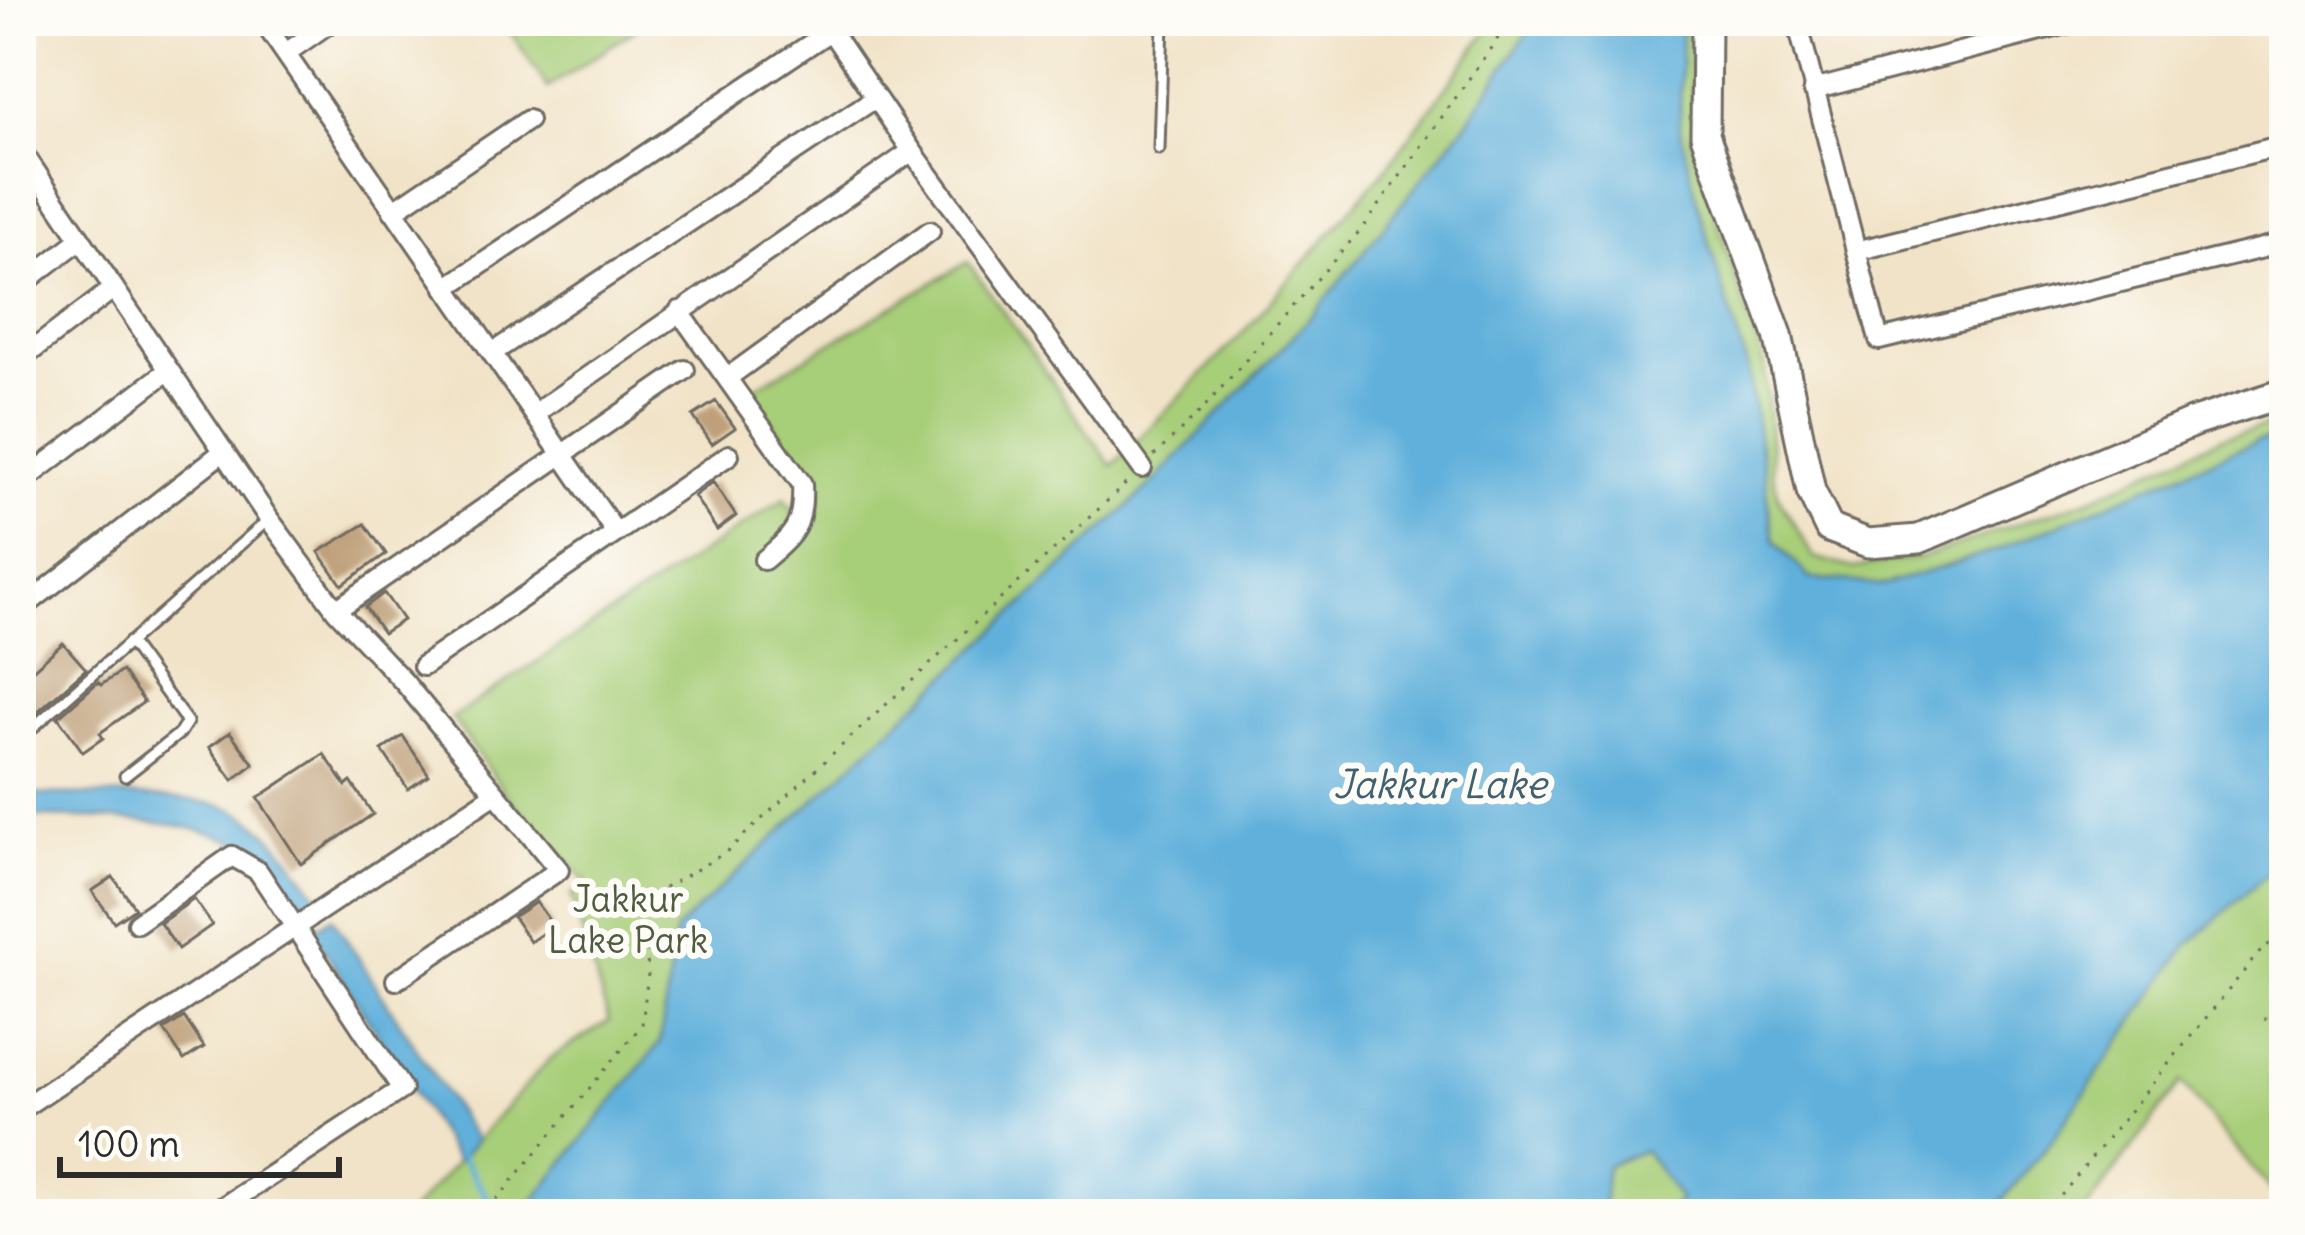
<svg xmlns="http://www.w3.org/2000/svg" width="2305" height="1235" font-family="Delius,sans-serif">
	<rect width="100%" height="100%" fill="#fdfcf7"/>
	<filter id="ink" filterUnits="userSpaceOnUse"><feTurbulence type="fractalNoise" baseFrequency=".00833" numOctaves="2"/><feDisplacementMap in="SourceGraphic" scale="24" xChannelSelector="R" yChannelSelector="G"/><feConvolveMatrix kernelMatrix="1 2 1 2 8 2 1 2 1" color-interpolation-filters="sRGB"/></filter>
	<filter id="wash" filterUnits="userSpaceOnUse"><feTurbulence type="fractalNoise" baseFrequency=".004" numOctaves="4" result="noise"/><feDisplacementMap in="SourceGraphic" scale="48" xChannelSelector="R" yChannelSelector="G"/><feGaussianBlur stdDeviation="2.7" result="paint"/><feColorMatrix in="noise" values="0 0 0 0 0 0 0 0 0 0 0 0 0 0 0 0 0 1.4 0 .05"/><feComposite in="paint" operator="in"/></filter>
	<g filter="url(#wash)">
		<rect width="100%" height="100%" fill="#f1e3c7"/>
		<path fill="#a7ce78" stroke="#697c52" stroke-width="3" d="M503,21h144l-99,67z
			M1495,21h40l-69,103 -152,190 -161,169 -477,447 -16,113 -137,171h-114l142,-156 58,-37 -38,-126 18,-10 -81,-88 -56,-79 333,-220 24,36 11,-39 -69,-105 217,-128 144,204 131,-133 146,-168z
			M1682,21h9l1,121 73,226 7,104 7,26 34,59 40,11 70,-11 169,-59 129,-60 63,-16v14l-29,6 -257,108 -113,35 -76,-7 -34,-37 -28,-174 -48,-158 -19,-84z
			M2284,858v348l-103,-124 -98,132h-92l59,-71 137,-197z
			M1645,1150l36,50 -15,14h-63l3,-48z"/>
		<path fill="#61b0db" stroke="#466e83" stroke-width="3" d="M1535,21h147l-2,104 19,84 48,158 28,174 34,37 76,7 113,-35 257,-108 29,-6v422l-97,88 -137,197 -59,71h-325l14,-14 -36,-50 -38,16 -3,48h-1080l137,-171 16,-113 477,-447 161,-169 152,-190z
			M21,794c50,2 174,-2 214,16 37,18 60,55 84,87l-21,14c-12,-17 -23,-41 -38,-54 -54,-44 -171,-37 -239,-41z
			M332,917l144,224 -19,21 -145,-232z"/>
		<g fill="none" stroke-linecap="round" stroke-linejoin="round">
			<path stroke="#61b0db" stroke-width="6" d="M459,1153l39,61"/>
		</g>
		<g id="blocks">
			<path fill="#bfa07a" d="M716,401l19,27 -23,16 -19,-28z
				M713,482l23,34 -19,14 -23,-34z
				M365,524l21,30 -44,31 -23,-33z
				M384,593l19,27 -20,13 -18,-26z
				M63,643l23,26 -58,51 -7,-9v-31z
				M122,671l22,31 -44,31 3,5 -20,14 -25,-35 40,-35 3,3z
				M230,732l24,32 -21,16 -24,-33z
				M403,736l26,39 -21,14 -26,-39z
				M324,754l22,32 5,-4 22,32 -72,50 -43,-66z
				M113,877l22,31 -21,14 -22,-31z
				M194,899l18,26 -34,24 -18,-26z
				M536,902l17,24 -23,16 -17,-25z
				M184,1017l20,30 -20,13 -20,-30z"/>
		</g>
	</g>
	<g filter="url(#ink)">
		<use href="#blocks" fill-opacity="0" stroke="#706b62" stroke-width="3"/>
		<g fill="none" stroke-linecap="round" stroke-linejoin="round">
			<defs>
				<path id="lane" d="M1159,149l4,-128
					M21,738l248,-219
					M125,776l55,-43 7,-11 -58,-80"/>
				<path id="street" d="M263,21l353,512
					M1797,21l82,319 405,-97
					M286,53l46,-32
					M1813,90l266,-69
					M21,150l248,369 67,91 68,72 155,188 -163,110
					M912,151l230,317
					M393,211l135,-91
					M1856,251l428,-106
					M21,285l60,-46
					M446,288l384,-257
					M679,311l123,173c2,41 -7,50 -38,76
					M492,353l382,-254
					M21,359l93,-71
					M727,378l203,-147
					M534,414l378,-263 -88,-130
					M21,483l148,-113
					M21,609l203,-158
					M336,610l349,-240
					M423,666l306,-211
					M137,923l95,-67 26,15 144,218 -190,125
					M21,1109l473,-314"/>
				<path id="secondary" d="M1706,21l-1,114 73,200 33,156 18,37 39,15 51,-4 275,-117 90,-29"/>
			</defs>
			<use href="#lane" stroke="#706b62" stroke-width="15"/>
			<use href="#street" stroke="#706b62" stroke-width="24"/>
			<use href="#secondary" stroke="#706b62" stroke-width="33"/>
			<path stroke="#706b62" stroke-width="3" stroke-dasharray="3 9" stroke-linecap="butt" d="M1154,456l46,-44 166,-188 144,-203
				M2264,1017l20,21
				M477,1214l23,-18 142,-171 6,-52 -3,-47 9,-32 71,-41 405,-373
				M2046,1214l212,-260 26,-23"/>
			<use href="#lane" stroke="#fff" stroke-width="9"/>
			<use href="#street" stroke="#fff" stroke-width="18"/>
			<use href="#secondary" stroke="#fff" stroke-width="27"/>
		</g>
	</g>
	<g text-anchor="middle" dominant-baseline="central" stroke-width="12" stroke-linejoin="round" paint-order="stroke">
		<g font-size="36" fill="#505c42" stroke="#fdfcf7">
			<text x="628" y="899">Jakkur<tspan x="628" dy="41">Lake Park</tspan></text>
		</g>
		<g font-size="39" font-style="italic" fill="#416071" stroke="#fdfcf7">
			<text x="1440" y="784">Jakkur Lake</text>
		</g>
	</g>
	<rect width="2305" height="1235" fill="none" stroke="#fdfcf7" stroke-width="72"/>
	<path d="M60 1157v18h279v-18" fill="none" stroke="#2b2b2b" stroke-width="6"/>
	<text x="78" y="1157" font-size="36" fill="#2b2b2b" stroke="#fdfcf7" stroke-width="9" paint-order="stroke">100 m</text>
</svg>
